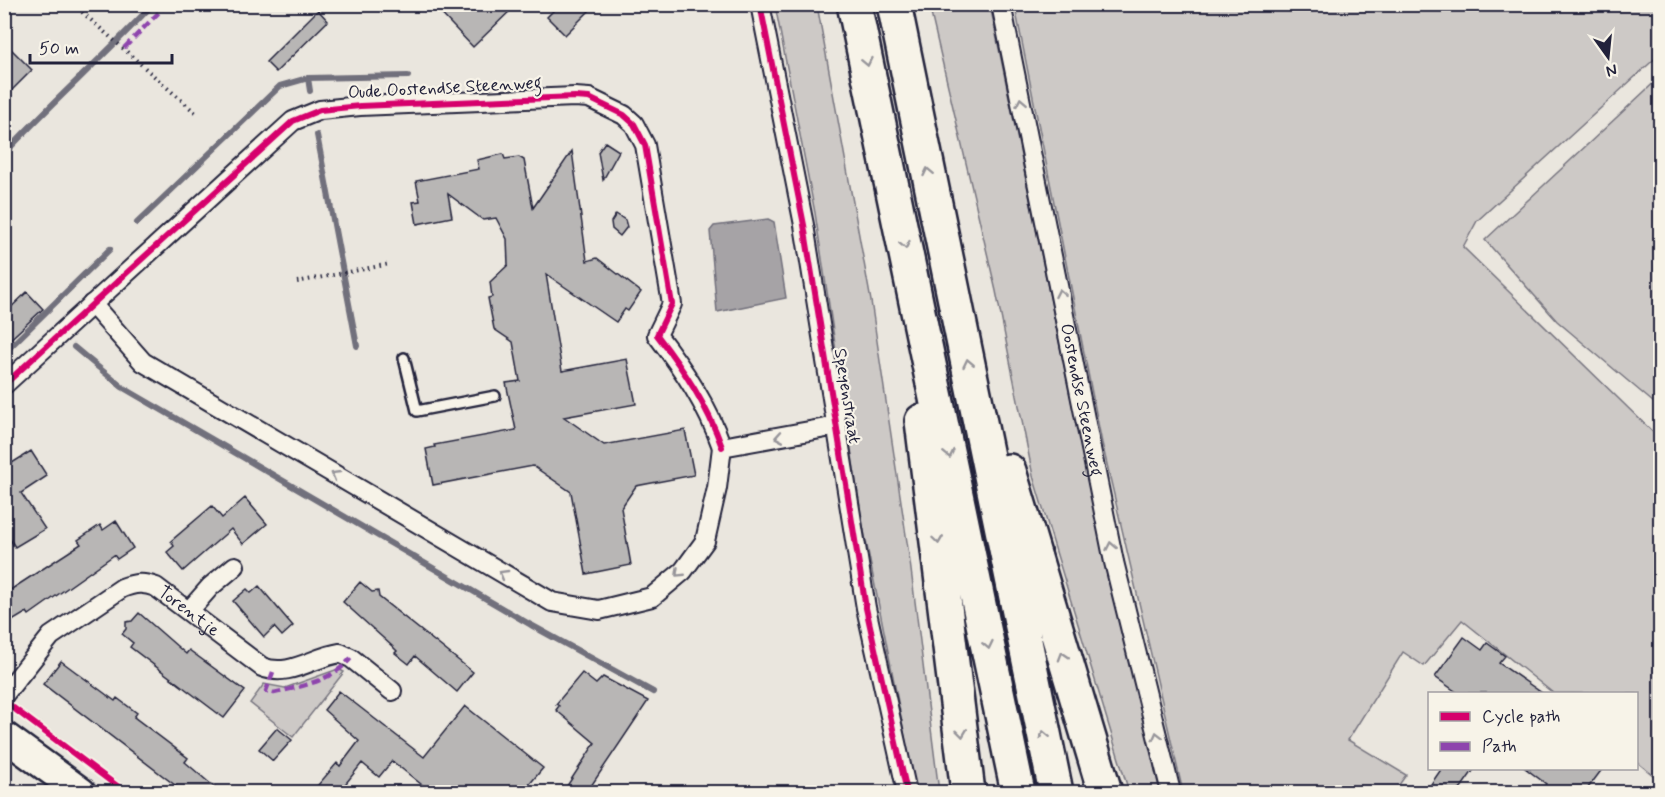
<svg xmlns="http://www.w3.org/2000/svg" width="1665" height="797" font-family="Mynerve,sans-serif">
	<rect width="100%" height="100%" fill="#eae6de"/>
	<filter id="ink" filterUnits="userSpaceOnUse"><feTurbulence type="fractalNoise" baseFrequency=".0167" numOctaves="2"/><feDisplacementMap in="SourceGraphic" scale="12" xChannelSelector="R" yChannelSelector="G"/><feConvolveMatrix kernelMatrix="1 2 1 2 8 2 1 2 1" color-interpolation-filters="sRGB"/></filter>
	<g filter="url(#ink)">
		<path fill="#cdc9c6" stroke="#787680" stroke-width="1.5" d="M775,5h42l54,296 39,261 29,230h-23l-54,-271 -47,-308z
			M929,5h61l83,404 87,383h-31l-96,-316 -37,-185z
			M1017,5h643v49l-183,167 -14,26 197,192v342l-23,-19 -1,-68 -83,-1 -91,-73 -38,46 -21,-14 -55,88 58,35 -12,17h-211l-81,-349 -87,-436z
			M1660,77v331l-103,-87 -72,-81z
			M338,669l6,3 -51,65 -43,-34 14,-19 21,4z"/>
		<path fill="#a6a3a6" stroke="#716f7b" stroke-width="1.5" d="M768,219l6,3 12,76 -69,14 -7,-81 4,-5z"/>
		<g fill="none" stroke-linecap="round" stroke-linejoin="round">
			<path stroke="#716f7b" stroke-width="6" d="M310,91l-2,-13 100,-2
				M317,135l40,211
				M4,154c48,-52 101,-98 149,-150
				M137,223l143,-137 28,-8
				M74,347l48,40 409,238 122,67
				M4,353l106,-104"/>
		</g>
		<path fill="#b8b6b5" stroke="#22223b" stroke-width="1.5" d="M432,4h85l-44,43z
			M560,4h36l-31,31 -18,-18z
			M318,10l10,11 -52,51 -10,-10z
			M4,42l28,28 -28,28z
			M605,142l14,9 -16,29 -5,-28z
			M572,151l15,110 10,-3 44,34 -13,19 -3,-2 -9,13 -70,-48 16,97 65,-12 9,45 -72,13 40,28 81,-15 9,45 -58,11 -15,22 10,57 -45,9 -15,-82 -38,-26 -100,19 -7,-36 9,-2 -1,-2 82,-15 -10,-47 14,-2 -7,-39 -19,-13 -6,-31 4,-1 -2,-15 18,-17 -1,-26 -11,-21 -13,2 -35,-26 4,23 -35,7 -4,-22 7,-1 -4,-20 63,-12 -2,-9 26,-6 2,5 14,-2 5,3 9,48z
			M616,214l9,6 2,7 -7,9 -8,-7 -1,-7z
			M27,292l16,17 -39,36v-31z
			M31,451l16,25 -26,17 24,36 -30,18 -11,-17v-62z
			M245,498l22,26 -24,20 -12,-15 -48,42 -16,-19 7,-6 -3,-5 41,-35 10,12z
			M116,521l17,27 -16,11 -3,-4 -85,60 -2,-3 -23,14v-32l77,-50 -3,-4 22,-15 3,5z
			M360,582l12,10 6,-1 1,6 94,75 -16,20 -42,-36 -6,8 -14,-11 2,-2 -5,-5 -49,-44z
			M259,586l34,40 -11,10 -8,-9 -10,10 -31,-36 14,-12 4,4z
			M139,613l47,41 3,-4 56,41 -21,27 -94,-71 3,-4 -11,-9 4,-5v-7l6,-1z
			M1464,637l18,13 5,-7 18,13 -6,7 43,30h-84l-23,-16z
			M61,661l54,40 2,-3 20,15 -3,4 54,41 -3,4 35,30h-36l-141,-108z
			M582,673l14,11 7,-7 45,24 -61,91h-24l32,-49 -39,-33 3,-4 -3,-2z
			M339,691l85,66 41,-51 78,62 -20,24h-92l-39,-31 -13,16 -17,-14 -23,29h-27l25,-29 3,3 19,-25 -35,-31z
			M277,728l15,12 -19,21 -14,-12z
			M1442,768h33l-17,24h-16l-11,-8z
			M1525,768h78l-18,24h-45l6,-8z"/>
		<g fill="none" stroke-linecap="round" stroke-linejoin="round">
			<defs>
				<path id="lane" d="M404,358l13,53 78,-15"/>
				<g id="street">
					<path d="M760,4l44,221 62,383 41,184"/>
					<path id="s1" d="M1001,4l113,558 57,230"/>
					<path d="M92,304l51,58 409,240 47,8 53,-13 31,-26 22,-30 12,-53 5,-41 115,-21"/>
					<path d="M4,385l289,-264 27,-11 40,-4 215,-9 14,1 35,17 10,9 11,21 27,159 -15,31c27,35 50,70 65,112"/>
					<path d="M189,611l21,-24 25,-21"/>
					<path id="s2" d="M4,695l47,-59 71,-48c13,-5 21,-6 34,-1l106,80c27,11 51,-10 78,-14l11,5 41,33"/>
				</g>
				<path id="primary" d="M4,736l77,56"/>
				<path id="highway" d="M854,4l164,788
					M894,4l162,788
					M922,421l46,371
					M1009,471l96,321"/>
			</defs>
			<use href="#lane" stroke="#22223b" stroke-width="14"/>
			<use href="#street" stroke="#22223b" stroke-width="22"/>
			<use href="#primary" stroke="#22223b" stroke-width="33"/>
			<use href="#highway" stroke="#22223b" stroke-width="38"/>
			<path stroke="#22223b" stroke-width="4" stroke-dasharray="1.5 4.5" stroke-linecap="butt" d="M73,4l125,111
				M297,282l93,-18
				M121,792l1,-1"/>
			<use href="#lane" stroke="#f7f3e8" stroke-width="9"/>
			<use href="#street" stroke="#f7f3e8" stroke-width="18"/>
			<use href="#primary" stroke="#f7f3e8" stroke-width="28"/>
			<use href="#highway" stroke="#f7f3e8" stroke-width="33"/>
			<path stroke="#8e44ad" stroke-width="4.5" stroke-dasharray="9 4.5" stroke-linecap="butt" d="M124,48l43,-44
				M273,672l-7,19 8,2c28,-7 58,-12 77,-35"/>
			<defs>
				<path id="cycleway" d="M760,4l44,221 62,383 41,184
					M4,385l289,-264 27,-11 40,-4 215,-9 14,1 35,17 10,9 11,21 27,159 -15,31c27,35 50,70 65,112
					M4,701l121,91"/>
			</defs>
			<use href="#cycleway" stroke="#f7f3e8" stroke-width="10"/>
			<use href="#cycleway" stroke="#d6006c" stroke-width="6"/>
		</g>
		<defs><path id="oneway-chevron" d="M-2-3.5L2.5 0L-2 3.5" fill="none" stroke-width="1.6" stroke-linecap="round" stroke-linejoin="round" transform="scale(1.5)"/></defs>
		<g stroke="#97959a">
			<use href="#oneway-chevron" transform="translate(867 62) rotate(78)"/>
			<use href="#oneway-chevron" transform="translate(1021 102) rotate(-101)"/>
			<use href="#oneway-chevron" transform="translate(928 172) rotate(-102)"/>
			<use href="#oneway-chevron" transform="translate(905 245) rotate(78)"/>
			<use href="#oneway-chevron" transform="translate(1060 293) rotate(-101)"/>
			<use href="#oneway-chevron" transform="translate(968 363) rotate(-102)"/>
			<use href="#oneway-chevron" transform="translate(779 437) rotate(170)"/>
			<use href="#oneway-chevron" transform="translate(949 454) rotate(78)"/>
			<use href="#oneway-chevron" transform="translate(335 475) rotate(-150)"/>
			<use href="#oneway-chevron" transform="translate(938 540) rotate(82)"/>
			<use href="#oneway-chevron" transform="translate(1111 546) rotate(-101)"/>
			<use href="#oneway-chevron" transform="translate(679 573) rotate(136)"/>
			<use href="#oneway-chevron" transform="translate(503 574) rotate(-150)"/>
			<use href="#oneway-chevron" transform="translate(988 645) rotate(78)"/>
			<use href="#oneway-chevron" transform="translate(1063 656) rotate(-107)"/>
			<use href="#oneway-chevron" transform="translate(962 733) rotate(83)"/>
			<use href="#oneway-chevron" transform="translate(1044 735) rotate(-102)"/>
			<use href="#oneway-chevron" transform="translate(1157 736) rotate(-104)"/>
		</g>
	</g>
	<g text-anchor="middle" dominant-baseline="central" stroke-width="4.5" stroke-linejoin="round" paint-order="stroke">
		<g font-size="18" fill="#22223b" stroke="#f7f3e8">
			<text transform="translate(445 88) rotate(-3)">Oude Oostendse Steenweg</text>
			<text transform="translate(847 396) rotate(81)">Speyenstraat</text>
			<text stroke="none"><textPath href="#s1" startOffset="404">Oostendse Steenweg</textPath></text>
			<text stroke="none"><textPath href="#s2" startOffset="237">Torentje</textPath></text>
		</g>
	</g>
	<rect width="1665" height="797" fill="none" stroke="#f7f3e8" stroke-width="24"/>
	<rect x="12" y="12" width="1641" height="773" fill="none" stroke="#22223b" stroke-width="2" filter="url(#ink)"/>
	<rect x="1428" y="692" width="210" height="78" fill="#f7f3e8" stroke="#a29fa3" stroke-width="1.5"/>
	<rect x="1440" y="712" width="30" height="9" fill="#d6006c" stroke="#a29fa3" stroke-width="1.5"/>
	<text x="1482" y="722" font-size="18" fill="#22223b">Cycle path</text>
	<rect x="1440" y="742" width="30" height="9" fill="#8e44ad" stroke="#a29fa3" stroke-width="1.5"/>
	<text x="1482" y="752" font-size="18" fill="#22223b">Path</text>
	<g transform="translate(1608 57) rotate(165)" stroke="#f7f3e8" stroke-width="4.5" paint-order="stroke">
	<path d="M0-4.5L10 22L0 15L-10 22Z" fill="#22223b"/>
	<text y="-9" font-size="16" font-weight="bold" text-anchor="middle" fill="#22223b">N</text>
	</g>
	<path d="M30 54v9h142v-9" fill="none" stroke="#22223b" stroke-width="3"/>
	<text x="39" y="54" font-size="18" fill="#22223b" stroke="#f7f3e8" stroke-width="4.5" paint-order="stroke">50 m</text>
</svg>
